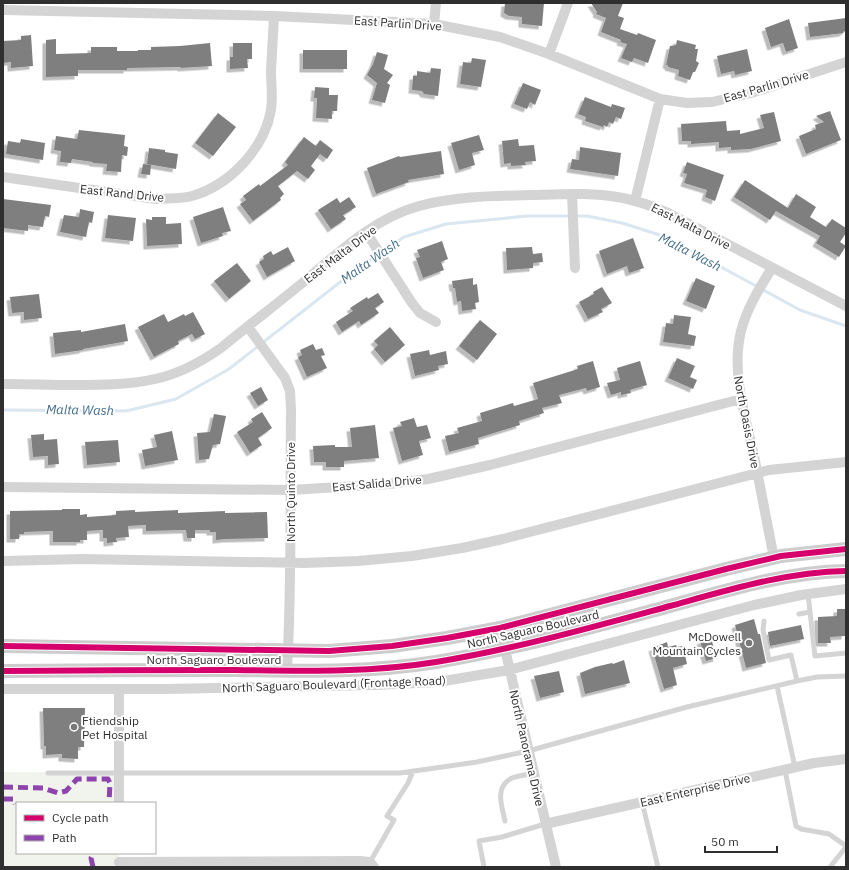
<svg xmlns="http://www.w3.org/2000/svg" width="849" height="870" font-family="'IBM Plex Sans',sans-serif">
	<defs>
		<filter id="shadow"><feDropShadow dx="-3.5" dy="3.5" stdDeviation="0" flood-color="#0004"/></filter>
	</defs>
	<rect width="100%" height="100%" fill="#fff"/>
	<path fill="#f0f4ec" d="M3,772l116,1v30h-102v50h102v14h-116z"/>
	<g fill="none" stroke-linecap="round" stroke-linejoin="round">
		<path stroke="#dae6f0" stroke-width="3" d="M3,410l123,1 50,-12 53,-30 119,-93 56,-39 42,-13 81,-8h60l35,7 44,14 134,73 46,16"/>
	</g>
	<path fill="#7f7f7f" filter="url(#shadow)" d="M505,3h39l-2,23 -20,-2v-7l-13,-1 -5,-3z
		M591,3h32l-5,13 6,2 -4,11 17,6 1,-2 18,7 -8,23 -14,-5 -2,4 -11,-4 6,-14 -7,-2 1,-2 -20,-8 5,-14 -10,-4 1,-2z
		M846,18v13l-3,1 1,1 -34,4 -2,-14z
		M789,19l9,29 -12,4 -3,-9 -12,4 -6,-19z
		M31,35l2,31 -22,2v-6l-8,1v-22l18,-1v-4z
		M56,39v15l35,-1v-6h26v4h21v-1h13v-3l29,-1 30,-3 2,23 -31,2v-1l-54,1v2h-49v6l-32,1v-37z
		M677,40l19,5 -1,4h3l-2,12 3,2 -4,9h-2l-3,8 -12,-4 1,-6 -11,-3v-2h-2l4,-19 6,-1z
		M233,43h19v16h-5l1,9 -18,1v-12h3z
		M747,49l5,22 -17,4 -1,-4 -13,3 -4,-18z
		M303,50h44v19h-44z
		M377,52l11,3 -4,14 9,6 -6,8 3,2 -5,18 -13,-3 5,-17 -10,-8 6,-11z
		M472,58l14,2 -5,27 -21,-3 3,-22 8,1z
		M431,68l10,1 -3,27 -14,-2 -2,-3 -10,-1 1,-14h4v-5l13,2z
		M523,83l18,7 -6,15 -5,-3 -3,7 -13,-5z
		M315,87l14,1v7h9l-1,16h-5v8l-16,-1 1,-20h-3z
		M585,97l26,10 1,-3 13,4 -4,11 -5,-2 -3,7 -4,-2 -2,5 -3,-2 -1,2 -18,-6 1,-4 -8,-3z
		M830,111l11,29 -35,14 -7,-18 17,-7 -1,-4 9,-3 -8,-6z
		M774,112l7,29 -30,8 -20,1v-3l-12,1v-6l-28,2v-3h-9l-1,-17 45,-3 1,10 13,-1v4l24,-6 -4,-13z
		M218,113l18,14 -23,29 -18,-13z
		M79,130l46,5 -1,11 4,1 -1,9 -5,-1 -1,17 -15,-1 1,-7 -14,-1v-1l-21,-3 -1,4 -11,-1 1,-11 -7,-1 2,-14 21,3z
		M479,135l5,15 -12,3 3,12 -16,5 -8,-27z
		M304,137l12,9 4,-6 13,10 -6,9 -7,-5 -9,12 4,4 -7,9 -11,-8 -19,15 6,8 -4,4 1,2 -28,21 -13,-17 6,-4 -3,-4 16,-12 1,2 28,-21 -3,-3z
		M21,139l24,4 -2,17 -37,-6 2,-13 12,2z
		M518,139l1,7 15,-1 2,16 -11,1 1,3 -15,1v-3l-7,1 -2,-23z
		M580,147l41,6 -3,23 -48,-7 2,-10 7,1z
		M149,148l16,2v2l13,2 -2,15 -29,-5z
		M441,151l3,23 -36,6 1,2 -33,12 -9,-26 32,-12 1,1z
		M687,162l37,13 -9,26 -10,-4 2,-7 -23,-7 3,-9 -4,-1z
		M143,164l8,1 -1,10 -9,-1z
		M745,180l43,28 8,-14 20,13 -6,10 16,10 6,-8 14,9v5l-6,9 6,4 -7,11 -23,-14 4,-7 -44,-25 -6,9 -36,-23z
		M349,197l7,10 -13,8 3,4 -15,10 -13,-19 19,-12 3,5z
		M3,199l48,6 -2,12 -4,-1 -2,11 -15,-2v6l-25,-3z
		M223,207l8,24 -9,2 1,3 -22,7 -8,-26z
		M80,209l14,3 -2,11 -3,-1 -3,15 -26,-5 4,-17 15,2z
		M108,215l28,3 -3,23 -28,-3z
		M152,217h14v7l15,-1 1,21 -35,2 -1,-27 6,1z
		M633,238l11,30 -15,5 -2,-7 -20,8 -8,-23z
		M442,241l6,18 -7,3 3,8 -21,8 -7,-20 4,-1 -3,-7z
		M288,247l7,14 -28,16 -8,-15 5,-3 -1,-3 8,-5 2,4z
		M532,247l1,7 9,-1 1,9 -10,1v5l-26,2 -1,-22z
		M237,263l14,18 -22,18 -15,-18z
		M473,278v7l4,-1 2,18 -4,1 1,6 -14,2 -1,-10 -4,1 -2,-14h-2l-1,-7z
		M696,278l19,8 -9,23 -20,-8z
		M602,287l10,16 -11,6 2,3 -15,7 -9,-17 15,-8 -1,-2z
		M378,293l6,9 -9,6 4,5 -18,12 -2,-4 -17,11 -6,-10 17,-11 -3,-3 17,-11 1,2z
		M39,294l3,24 -18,2v-8l-12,1 -2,-16z
		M193,312l12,22 -10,5 -3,-5 -14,7 1,3 -25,13 -16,-30 26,-13 4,8 16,-8 1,2z
		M674,315l17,2 -3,17 8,2 -2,10 -31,-4 3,-19 7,1z
		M480,320l17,14 -20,26 -18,-14z
		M125,324l3,17 -45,8v1l-28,4 -2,-21 28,-3v2z
		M390,327l15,18 -20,17 -11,-13 4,-4 -4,-4z
		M313,344l3,6 6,-2 3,7 -4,1 6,12 -20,9 -9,-20 4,-2 -2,-5z
		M429,350l1,5 16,-4 2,13 -10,2 1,4 -24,6 -5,-22z
		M677,358l18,8 -5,11 7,3 -4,9 -25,-11z
		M593,361l7,26 -13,4 -1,-3 -27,7 3,8 -20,5 2,5 -25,8 1,4 -42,13 1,6 -30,8 -4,-16 14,-3 -2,-5 25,-7 -2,-8 33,-10 1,3 24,-7 -5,-16 45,-14 -1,-3z
		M640,361l7,24 -17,5 1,3 -10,2v-3l-10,3 -4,-12 13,-3 -3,-12z
		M261,387l7,13 -10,6 -8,-13z
		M262,412l10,16 -14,10 4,7 -12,8 -13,-21 16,-10 -2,-3z
		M214,414l12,2 -6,28 -7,1 -4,14 -10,1 -2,-27 13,-1z
		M414,418l3,9 10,-2 4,13 -12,3 4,14 -21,6 -9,-33 9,-2 -2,-4z
		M375,425l4,33 -35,3v6h-18v-5h-12l-1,-16 22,-1v2h17l-2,-19z
		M172,431l6,29 -33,6 -3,-16 15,-3 -3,-12z
		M44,434v6l13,-1 2,25 -11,1v-9l-15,1 -2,-22z
		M118,440l2,22 -33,3 -2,-23z
		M62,509h18v6l7,-1v3l29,-2v-4l19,-1v2l43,-2v3l47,-2v2l42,-1 1,26 -42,1 -10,1v-8h-6v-2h-15v8h-8l-1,-8 -40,1v-6l-18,1 1,11 -13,1 1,4 -10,1v-5h-4v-8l-16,1v9h-7v2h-27v-11l-29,1v2h-5v5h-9v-28l52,-1z
		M837,609h9l-1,27 -15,1 1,6h-13v-26l19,-1z
		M754,619l4,15h2l6,29 -20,5 -11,-43z
		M801,625l3,14 -34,7 -2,-14z
		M711,638l6,20 -11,3 -6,-20z
		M667,642l1,5 8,-2 1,2 6,-1 4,18 -14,4 4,17 -13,4 -12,-41z
		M624,660l6,23 -45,11 -5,-21 15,-6 17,-4 1,1z
		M559,671l5,21 -24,6 -6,-22z
		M43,708h42l-1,39h-6v12l-16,-1v-4l-16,1v-9h-2z"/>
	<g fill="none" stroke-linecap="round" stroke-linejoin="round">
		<path stroke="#d4d4d4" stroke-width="5" d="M808,594l2,18
			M799,614l11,-2 5,44 31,-3
			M764,621l-1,9 6,30 22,-5 6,26
			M777,686l18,81
			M785,770l11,56 5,3 28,5 17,12
			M48,773h352l77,-11 51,-11 159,-44 110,-26 20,-4 29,-1
			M642,802l16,65
			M505,821c-3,-14 -11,-35 7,-43 6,-2 14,-3 21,-5
			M370,862l24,-42 -7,-4 21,-33 5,-12
			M484,867l-5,-26 23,-4 43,-13
			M830,867l16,-20"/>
		<path stroke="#d4d4d4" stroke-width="10" d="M3,10l271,6 160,8 66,13 49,17 111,45 27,4 25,-1 39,-9 95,-31
			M434,24l2,-21
			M549,54l19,-51
			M3,177l153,22c12,-1 25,0 36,-3 38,-11 72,-47 79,-86 2,-13 0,-26 0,-39 1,-19 2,-37 3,-55
			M572,194l3,74
			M635,201l25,-102
			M366,232l46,71 8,10 16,9
			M772,268c-12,19 -25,40 -31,63 -10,41 4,84 13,125 7,34 13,68 20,102
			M248,327l37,51 5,13 1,19c-1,87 1,174 -4,260
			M3,384c23,0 47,1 70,1 28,0 56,0 82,-6 24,-5 46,-17 66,-31 28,-23 57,-45 85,-68 34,-29 69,-62 113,-74 37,-10 76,-10 114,-11 30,-1 61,-3 90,3 15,3 29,8 43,14l180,94
			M3,487l287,3 99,-6 39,-5 62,-14 251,-66
			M3,561l79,-2 222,4 54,-2 54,-5 50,-8 41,-9 266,-69 77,-8
			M500,628l56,239
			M3,689h162l211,-4 62,-3 71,-12 245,-65 47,-10 45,-6
			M119,689v114
			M545,824l269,-61 32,-4
			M119,862l241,-1 10,1 4,5"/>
		<path stroke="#cdcdcd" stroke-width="14" d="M3,646l326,5 63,-5 55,-8 53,-10 226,-59 55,-13 65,-7
			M3,671c77,-1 155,-1 232,-1 67,1 134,3 201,-8 79,-13 157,-35 234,-56 58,-16 116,-34 176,-35"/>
		<path stroke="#8e44ad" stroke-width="5" stroke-dasharray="10 5" stroke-linecap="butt" d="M3,787l40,1 15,5 8,-2 11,-12h31l2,4 -1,20
			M3,799h10l2,5
			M93,867l-2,-9 3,-5"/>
		<defs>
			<path id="cycleway" d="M3,646l326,5 63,-5 55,-8 53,-10 226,-59 55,-13 65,-7
				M3,671c77,-1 155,-1 232,-1 67,1 134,3 201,-8 79,-13 157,-35 234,-56 58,-16 116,-34 176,-35"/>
		</defs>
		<use href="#cycleway" stroke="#fff" stroke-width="8"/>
		<use href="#cycleway" stroke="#d6006c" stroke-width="6"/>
	</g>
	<g fill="#787878" stroke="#fff" stroke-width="1.5">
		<circle cx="749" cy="643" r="4"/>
		<circle cx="74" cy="727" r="4"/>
	</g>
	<g text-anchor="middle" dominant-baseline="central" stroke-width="4" stroke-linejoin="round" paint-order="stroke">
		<g font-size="12" fill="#2f2f2f" stroke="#fff">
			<text transform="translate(398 23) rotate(4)">East Parlin Drive</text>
			<text transform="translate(766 86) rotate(-16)">East Parlin Drive</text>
			<text transform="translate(122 193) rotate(6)">East Rand Drive</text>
			<text transform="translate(691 226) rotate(27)">East Malta Drive</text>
			<text transform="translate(340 254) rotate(-37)">East Malta Drive</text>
			<text transform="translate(747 422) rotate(79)">North Oasis Drive</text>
			<text transform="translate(377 483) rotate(-5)">East Salida Drive</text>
			<text transform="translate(290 492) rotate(-90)">North Quinto Drive</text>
			<text transform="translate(533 629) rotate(-13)">North Saguaro Boulevard</text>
			<text x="214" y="659">North Saguaro Boulevard</text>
			<text transform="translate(334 684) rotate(-2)">North Saguaro Boulevard (Frontage Road)</text>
			<text transform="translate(527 748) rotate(77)">North Panorama Drive</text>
			<text transform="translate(695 790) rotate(-13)">East Enterprise Drive</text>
		</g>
		<g font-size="12" fill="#2f2f2f" stroke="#fff" text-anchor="end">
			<text x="741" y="636">McDowell<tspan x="741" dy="14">Mountain Cycles</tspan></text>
			<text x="82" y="720" text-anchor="start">Ftiendship<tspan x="82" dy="14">Pet Hospital</tspan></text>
		</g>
		<g font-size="13" font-style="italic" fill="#406c8d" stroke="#fff">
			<text transform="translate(690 252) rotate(27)">Malta Wash</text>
			<text transform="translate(370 261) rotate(-35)">Malta Wash</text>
			<text transform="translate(80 410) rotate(1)">Malta Wash</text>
		</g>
	</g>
	<rect width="849" height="870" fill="none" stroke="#2f2f2f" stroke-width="8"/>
	<rect x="16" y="802" width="140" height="52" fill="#ffffff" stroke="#acacac"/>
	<rect x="24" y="815" width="20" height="6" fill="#d6006c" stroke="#acacac"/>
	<text x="52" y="822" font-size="12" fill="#2f2f2f">Cycle path</text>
	<rect x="24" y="835" width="20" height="6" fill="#8e44ad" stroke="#acacac"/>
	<text x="52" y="842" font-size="12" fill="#2f2f2f">Path</text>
	<path d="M705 846v6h72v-6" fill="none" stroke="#2f2f2f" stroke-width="2"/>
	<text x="711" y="846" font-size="12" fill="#2f2f2f" stroke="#ffffff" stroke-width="3" paint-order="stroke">50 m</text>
</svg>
